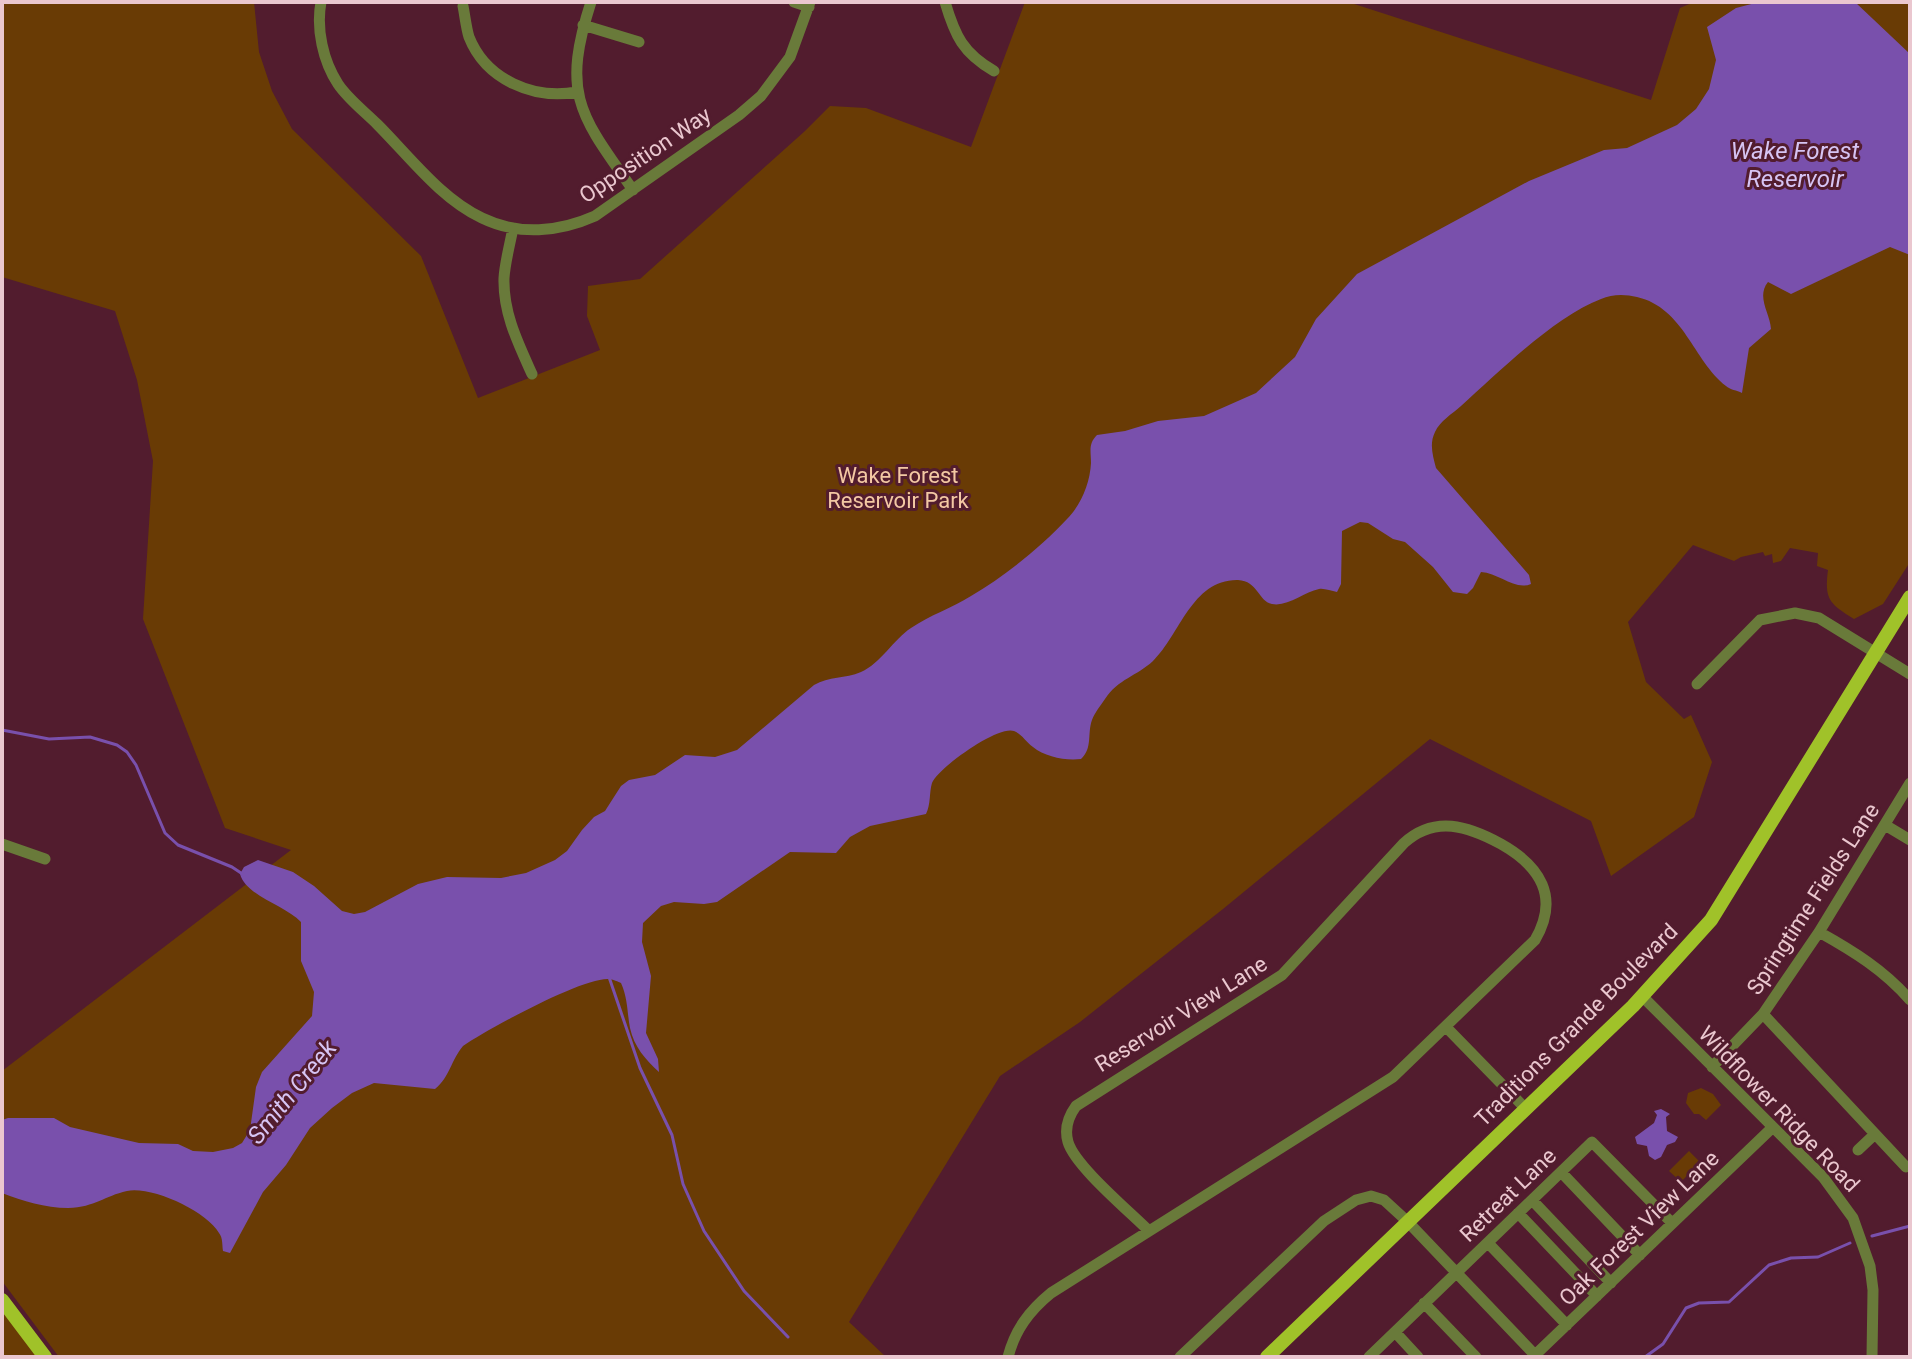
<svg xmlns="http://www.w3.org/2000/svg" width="1912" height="1359" font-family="Roboto,sans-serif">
	<rect width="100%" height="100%" fill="#521c2e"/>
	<path fill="#693b05" d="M2,2h252l5,50 13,39 20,38 129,127 57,142 122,-48 -13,-34 1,-30 52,-7 165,-148 25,-25 36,2 105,39 54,-145h323l303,98 29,-92 14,-6h216v560l-27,42 -29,15c-24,-15 -30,-19 -26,-49l-11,-4 1,-13 -28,-5 -9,13 -8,2 -1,-9 -7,2 -2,-4 -22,5 -7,4 -41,-16 -65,77 18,60 38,37 7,-4 21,47 -18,55 -83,59 -20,-55 -161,-82 -207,170 -143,113 -80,54 -151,246 37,35h-827l-57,-76v-210l289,-221 -66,-22 -82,-209 10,-158 -16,-81 -22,-69 -113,-34z
		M1701,1088l12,6 8,11 -15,15 -7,-6h-5l-8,-11 2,-10z
		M1689,1151l11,11 -19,20 -12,-11z
		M2,1312l38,45h-38z"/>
	<path fill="#7950ac" d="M1759,2h96l55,52v201l-20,-8 -99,47 -23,-12c-12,15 2,31 3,47l-22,19 -7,45c-5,-3 -12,-3 -16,-7 -33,-26 -42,-78 -89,-89 -12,-3 -25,-3 -36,2 -47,18 -102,73 -140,107 -9,8 -21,15 -26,26 -6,12 -2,24 1,36l93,107 2,9c-16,7 -32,-11 -50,-12l-8,16 -6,6 -14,-2 -20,-25 -28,-25 -12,-3 -25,-16 -8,-1 -18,9 -1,53 -4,8c-6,-1 -13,-4 -18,-3 -15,3 -31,18 -47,15 -14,-3 -14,-23 -34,-24 -46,-1 -58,55 -85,81 -16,15 -35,18 -48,38 -4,6 -10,13 -13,21 -5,14 1,28 -11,39 -15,2 -36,-2 -48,-12 -7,-5 -11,-13 -19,-16 -16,-6 -76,37 -82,52 -3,10 -1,21 -6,31l-56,12 -20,11 -14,16 -46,-1 -73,50 -13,2 -30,-2 -13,4 -18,17 -1,19 9,34 -5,57 12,26 1,13c-13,-12 -25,-25 -29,-44 -3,-16 -2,-29 -9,-45 -2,-1 -9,-4 -12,-4 -26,-2 -121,50 -146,67 -12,14 -13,31 -28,43l-61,-6 -22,10 -20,15 -22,20 -24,37 -23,27 -33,61 -7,-2c-1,-6 0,-13 -4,-18 -13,-22 -67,-47 -92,-42 -23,5 -31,16 -59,17 -23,0 -45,-7 -66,-15v-73l6,-2h46l16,9 69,16 39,1 15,7 20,1 20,-4 9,-5 8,-13 6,-43 6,-15 50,-56 2,-24 -13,-31v-39c-16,-17 -55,-26 -61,-48l4,-7 14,-7 35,12 21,14 28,25 12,3 11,-2 53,-28 29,-7 54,1 25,-5 29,-13 12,-9 15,-21 12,-13 11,-6 16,-25 8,-6 26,-5 30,-20 30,2 22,-7 77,-65c15,-9 31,-6 47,-13 20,-9 32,-32 50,-44 19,-13 41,-20 60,-32 34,-20 69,-48 96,-77 14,-14 23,-36 24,-56 0,-12 -3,-19 6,-28l28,-4 33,-10 46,-5 52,-23 39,-36 21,-38 41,-45 172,-93 75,-31 23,-2 50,-23 19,-16 13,-20 7,-29 -9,-33 29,-19z
		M1661,1109l9,5 -4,3 1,14 11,6 -3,5 -8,3 -6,12 -6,3 -6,-4 -2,-10 -10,-2 -2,-7 19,-14 3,-8 -3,-4z"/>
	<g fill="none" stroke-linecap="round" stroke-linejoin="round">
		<path stroke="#7950ac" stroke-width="3" d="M2,730l47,9 41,-2 27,8 10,7 9,13 29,68 13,12 54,22 12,8
			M609,977l31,91 32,67 11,49 21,47 40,60 44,46
			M1872,1236l38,-10
			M1645,1357l18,-13 23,-36 13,-5 30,-1 40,-37 22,-7 27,-1 32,-14"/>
		<path stroke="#697a3a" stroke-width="11" d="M321,2c-5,27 2,59 17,82 10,15 27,28 39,40 32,32 64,75 105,94 37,18 77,14 113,-2l144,-101 22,-19 29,-39 20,-55
			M591,2c-30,93 -11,113 42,188
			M794,2l15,5
			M945,2c10,34 18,51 49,69
			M463,6c2,10 3,21 6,31 17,43 65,63 108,55
			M583,25l56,17
			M513,228c-3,16 -8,34 -9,50 -1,35 14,65 28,96
			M1697,684l63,-64 35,-7 24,5 91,56
			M1885,825l25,15
			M2,844l43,15
			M1819,932c34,19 65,38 91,68
			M1642,996l181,181 30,41 17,48 3,24 -1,67
			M1763,1014l143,153
			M1446,1027l79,81
			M1712,1067l51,-53 56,-82 91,-149
			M1858,1150l17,-16
			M1561,1172l79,83
			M1532,1200l79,83
			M1518,1213l79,83
			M1488,1243l79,82
			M1424,1303l52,54
			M1395,1332l23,25
			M1008,1357c7,-27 21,-46 43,-64l342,-216 142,-137c25,-43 5,-74 -34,-96 -33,-18 -66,-29 -97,-1l-122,132 -206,131c-8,11 -12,22 -8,36 7,24 61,69 81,89
			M1180,1357l144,-136 32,-21 15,-4 13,4 24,22 127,133
			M1369,1357l223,-215 80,81
			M1533,1357l240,-230"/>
		<path stroke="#a0c229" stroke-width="14" d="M2,1300l43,57
			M1267,1357l366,-351 78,-86 199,-323"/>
	</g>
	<g text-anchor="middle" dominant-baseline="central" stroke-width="6" stroke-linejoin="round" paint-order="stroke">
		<g font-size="22" fill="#eac7cf" stroke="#521c2e">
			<text transform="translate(645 155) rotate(-34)">Opposition Way</text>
			<text transform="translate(1813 899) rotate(-57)">Springtime Fields Lane</text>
			<text transform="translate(1181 1014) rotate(-32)">Reservoir View Lane</text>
			<text transform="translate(1576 1025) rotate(-45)">Traditions Grande Boulevard</text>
			<text transform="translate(1779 1109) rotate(46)">Wildflower Ridge Road</text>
			<text transform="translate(1508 1195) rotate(-44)">Retreat Lane</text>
			<text transform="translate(1639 1228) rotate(-44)">Oak Forest View Lane</text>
		</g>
		<g font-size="22" fill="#f3c8a3" stroke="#521c2e">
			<text x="898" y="475">Wake Forest<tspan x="898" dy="25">Reservoir Park</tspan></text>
		</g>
		<g font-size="24" font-style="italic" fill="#d6c4f4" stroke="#521c2e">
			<text x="1795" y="151">Wake Forest<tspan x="1795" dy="28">Reservoir</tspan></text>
			<text transform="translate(292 1092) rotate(-51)">Smith Creek</text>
		</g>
	</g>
	<rect width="1912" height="1359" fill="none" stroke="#eac7cf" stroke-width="8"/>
</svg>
